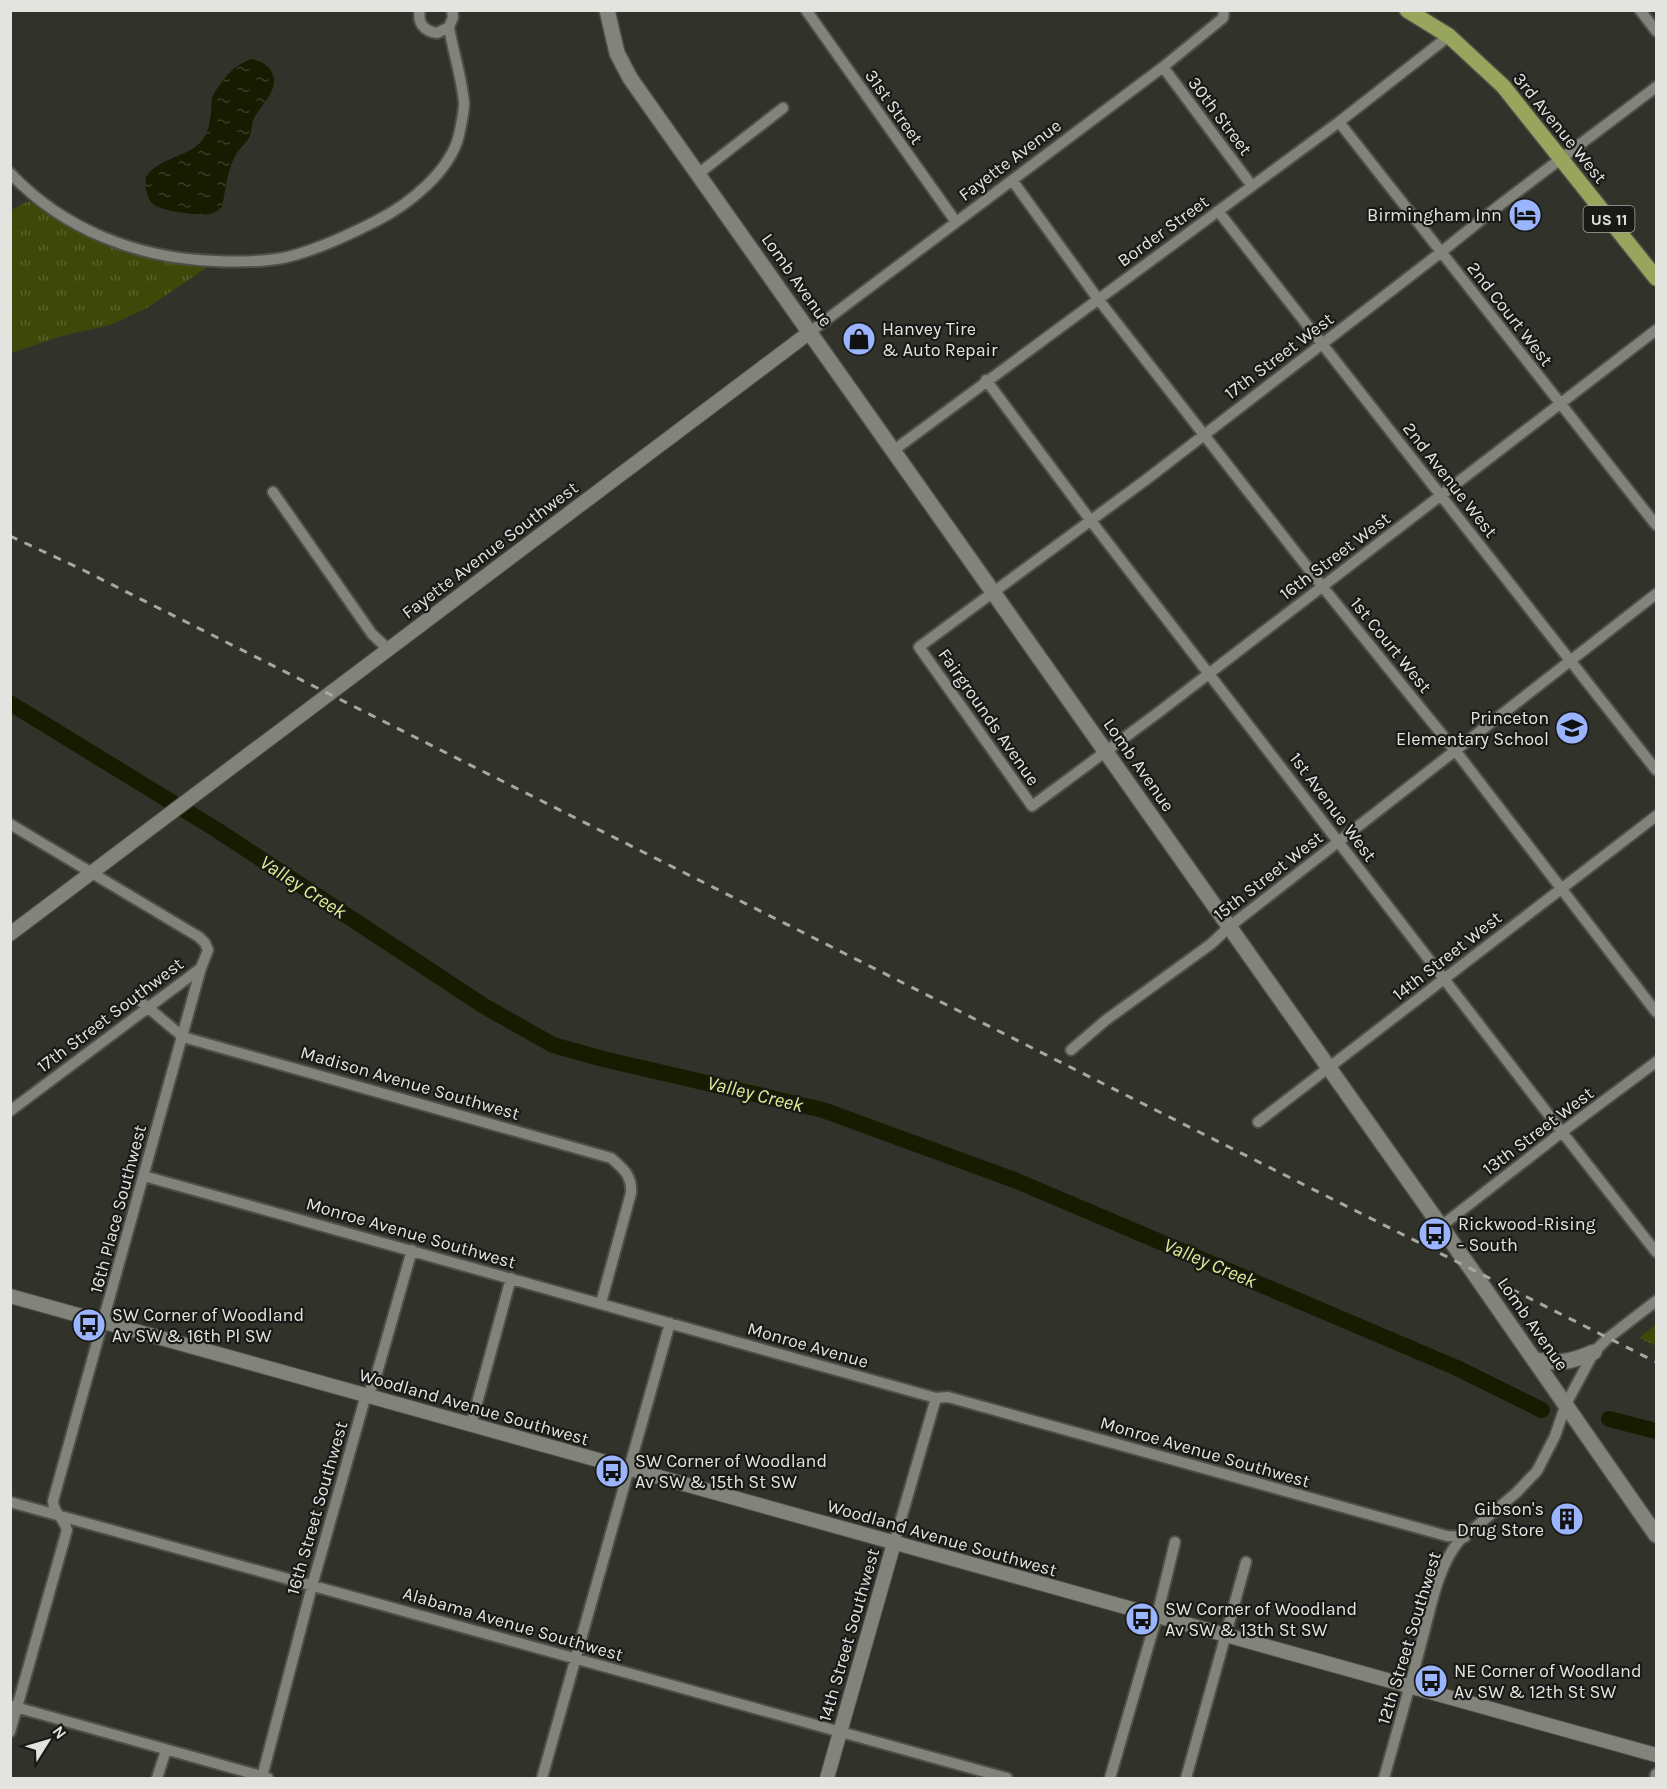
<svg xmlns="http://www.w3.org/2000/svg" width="1667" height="1789" font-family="Karla,sans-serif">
	<defs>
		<pattern id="grass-tufts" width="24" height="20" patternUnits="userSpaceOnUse" patternTransform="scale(1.5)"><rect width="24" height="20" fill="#3e4809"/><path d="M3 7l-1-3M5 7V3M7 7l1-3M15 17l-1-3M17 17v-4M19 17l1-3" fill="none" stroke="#5a622c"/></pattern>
		<pattern id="water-ripples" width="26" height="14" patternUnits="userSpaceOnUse" patternTransform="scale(1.5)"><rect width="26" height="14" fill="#171c00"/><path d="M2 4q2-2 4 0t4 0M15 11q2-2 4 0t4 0" fill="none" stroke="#393d25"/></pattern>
	</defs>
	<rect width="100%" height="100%" fill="#31332b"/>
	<path fill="url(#grass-tufts)" d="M28,201l72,41 61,18 48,6 -62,42 -37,17 -48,11 -51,17 -1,-142z
		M1656,1324v22l-17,-8z"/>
	<path fill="url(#water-ripples)" d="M251,59c11,2 21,7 23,20 1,13 -10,23 -16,33 -8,10 -5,18 -9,26 -3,5 -8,9 -12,15 -10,15 -11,36 -15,54 -4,3 -7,6 -12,7 -10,2 -50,-3 -57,-10 -7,-7 -8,-17 -7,-27 17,-24 48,-18 60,-43 5,-10 5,-25 6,-37 10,-17 20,-31 39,-38z"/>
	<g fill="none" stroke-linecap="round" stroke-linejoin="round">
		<path stroke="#171c00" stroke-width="16" d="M10,703l207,127 267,176 69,39 50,14 220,51 194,71 440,187 85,42
			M1609,1419l47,12"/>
		<defs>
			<path id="minor" d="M420,10c-3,13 4,21 17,23l12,-6 4,-10 -1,-7
				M806,10l150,212
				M1640,10l16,21
				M1163,67l89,119
				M1656,87l-155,117 -61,49 -293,226 -228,168 113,159 127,-94 497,-382
				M1339,122l317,403
				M10,173c54,57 127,85 205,88 22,1 46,1 68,-3 32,-7 64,-22 93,-37 32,-16 74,-49 83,-86 2,-10 5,-22 5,-32 -2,-25 -11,-51 -15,-76
				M698,174l85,-66
				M1012,180l86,119 224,287 139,172 195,254
				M1218,211l438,559
				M810,332l353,-265 60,-49 1,-8
				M986,380l105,141 471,611 94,120
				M894,450l445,-328 110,-86
				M273,492l99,142 16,15
				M10,824l189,113 6,6 3,7 -7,18 -148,533c0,12 11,17 14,29l-57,202
				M139,1000l44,37 428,121c13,11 21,18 20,35l-30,110
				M1071,1050l35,-30 105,-76 18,-17 427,-333
				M10,1111l191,-143
				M1258,1122l398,-306
				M144,1176l792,222 12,-1 499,139 18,1
				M1440,1227l122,-95 94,-70
				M471,1425l40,-147
				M10,1502l997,276
				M894,1543l42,-145
				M12,1706l256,72
				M262,1777l50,-191 52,-184 11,-22 37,-130
				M157,1778l9,-28
				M542,1778l128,-455
				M1110,1778l47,-162 18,-74
				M1186,1778l60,-216
				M1384,1778c13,-46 26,-92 38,-138 9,-32 15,-72 37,-99l57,-48 21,-22 18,-35 11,-32 28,-52 14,-14 48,-37
				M1655,1778l1,-4"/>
			<path id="tertiary" d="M10,934l800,-602
				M10,1296l1646,459
				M827,1778l67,-235"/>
			<path id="secondary" d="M607,10l10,43 13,25 841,1191 185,266
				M1534,1360c26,4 37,2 60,-8"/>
			<path id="primary" d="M1407,10l42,26 54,50 153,192"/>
		</defs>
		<use href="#minor" stroke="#4e4f48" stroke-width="14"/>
		<use href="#tertiary" stroke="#4e4f48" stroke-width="16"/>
		<use href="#secondary" stroke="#4e4f48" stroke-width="18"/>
		<use href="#primary" stroke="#4e4f48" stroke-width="18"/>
		<use href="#minor" stroke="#82847b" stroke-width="10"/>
		<use href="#tertiary" stroke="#82847b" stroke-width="14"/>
		<use href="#secondary" stroke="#82847b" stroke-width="15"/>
		<use href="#primary" stroke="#98a55c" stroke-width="15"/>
		<path stroke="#a7a8a2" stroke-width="3" stroke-dasharray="8 8" stroke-linecap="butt" d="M10,536l71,33 1575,793"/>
	</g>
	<defs>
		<symbol id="hotel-disc" viewBox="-11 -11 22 22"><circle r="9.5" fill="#9ab5fd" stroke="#191a17"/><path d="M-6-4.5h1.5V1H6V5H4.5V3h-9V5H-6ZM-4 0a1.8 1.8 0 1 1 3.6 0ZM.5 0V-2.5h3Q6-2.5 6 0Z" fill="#111"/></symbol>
		<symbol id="shop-disc" viewBox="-11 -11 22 22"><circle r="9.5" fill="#9ab5fd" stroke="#191a17"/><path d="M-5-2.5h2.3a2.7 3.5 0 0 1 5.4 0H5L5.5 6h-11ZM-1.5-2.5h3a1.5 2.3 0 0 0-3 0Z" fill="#111"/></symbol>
		<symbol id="school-disc" viewBox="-11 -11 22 22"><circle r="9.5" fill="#9ab5fd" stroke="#191a17"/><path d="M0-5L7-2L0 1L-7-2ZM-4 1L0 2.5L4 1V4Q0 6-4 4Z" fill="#111"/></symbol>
		<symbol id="bus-disc" viewBox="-11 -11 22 22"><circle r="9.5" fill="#9ab5fd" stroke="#191a17"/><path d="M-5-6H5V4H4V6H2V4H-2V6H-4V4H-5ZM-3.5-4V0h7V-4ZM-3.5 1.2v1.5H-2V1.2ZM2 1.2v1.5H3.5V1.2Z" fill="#111"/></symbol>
		<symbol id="building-disc" viewBox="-11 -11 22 22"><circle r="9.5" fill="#9ab5fd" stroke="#191a17"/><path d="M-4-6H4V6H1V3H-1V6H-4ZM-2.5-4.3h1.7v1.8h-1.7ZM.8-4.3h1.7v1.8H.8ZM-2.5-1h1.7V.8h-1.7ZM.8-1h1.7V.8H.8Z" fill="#111"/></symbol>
	</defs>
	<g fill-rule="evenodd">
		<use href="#hotel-disc" x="1506" y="196" width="38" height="38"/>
		<use href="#shop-disc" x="840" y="320" width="38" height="38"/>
		<use href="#school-disc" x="1553" y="709" width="38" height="38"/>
		<use href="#bus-disc" x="1416" y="1215" width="38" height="38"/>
		<use href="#bus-disc" x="70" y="1306" width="38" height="38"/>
		<use href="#bus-disc" x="593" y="1452" width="38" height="38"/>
		<use href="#building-disc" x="1548" y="1500" width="38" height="38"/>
		<use href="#bus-disc" x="1123" y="1600" width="38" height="38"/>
		<use href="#bus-disc" x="1412" y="1662" width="38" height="38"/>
	</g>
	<g text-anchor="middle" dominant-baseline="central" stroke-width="4.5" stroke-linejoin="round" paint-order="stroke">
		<rect fill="#191a17" stroke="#a6a7a3" stroke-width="1.5" x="1583.5" y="206" width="51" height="26" rx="4.5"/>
		<g font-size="16" font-weight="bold" fill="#e3e4df">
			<text x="1609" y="219">US 11</text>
		</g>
		<g font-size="18" fill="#e3e4df" stroke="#191a17">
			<text transform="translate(894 107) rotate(55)">31st Street</text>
			<text transform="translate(1220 116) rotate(53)">30th Street</text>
			<text transform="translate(1560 128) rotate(51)">3rd Avenue West</text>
			<text transform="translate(1010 160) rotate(-37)">Fayette Avenue</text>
			<text transform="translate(1163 231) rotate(-36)">Border Street</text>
			<text transform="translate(797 280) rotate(55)">Lomb Avenue</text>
			<text transform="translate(1510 314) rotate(52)">2nd Court West</text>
			<text transform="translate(1279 356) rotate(-37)">17th Street West</text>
			<text transform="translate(1450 480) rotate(52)">2nd Avenue West</text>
			<text transform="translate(490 550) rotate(-37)">Fayette Avenue Southwest</text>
			<text transform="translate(1335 556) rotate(-37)">16th Street West</text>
			<text transform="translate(1391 645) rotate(51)">1st Court West</text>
			<text transform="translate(989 717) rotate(55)">Fairgrounds Avenue</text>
			<text transform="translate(1139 765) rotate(55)">Lomb Avenue</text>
			<text transform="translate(1333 807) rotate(53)">1st Avenue West</text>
			<text transform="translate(1268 876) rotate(-38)">15th Street West</text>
			<text transform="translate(1447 956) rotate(-38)">14th Street West</text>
			<text transform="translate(110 1015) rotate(-37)">17th Street Southwest</text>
			<text transform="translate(410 1083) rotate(16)">Madison Avenue Southwest</text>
			<text transform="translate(1538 1131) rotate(-37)">13th Street West</text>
			<text transform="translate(118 1209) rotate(-75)">16th Place Southwest</text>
			<text transform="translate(411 1233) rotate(16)">Monroe Avenue Southwest</text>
			<text transform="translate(1533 1324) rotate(55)">Lomb Avenue</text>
			<text transform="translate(808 1345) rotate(16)">Monroe Avenue</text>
			<text transform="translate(474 1407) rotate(16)">Woodland Avenue Southwest</text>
			<text transform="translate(1205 1452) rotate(16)">Monroe Avenue Southwest</text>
			<text transform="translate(317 1508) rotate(-74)">16th Street Southwest</text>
			<text transform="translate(942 1538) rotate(16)">Woodland Avenue Southwest</text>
			<text transform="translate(513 1624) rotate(16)">Alabama Avenue Southwest</text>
			<text transform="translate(849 1635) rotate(-74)">14th Street Southwest</text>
			<text transform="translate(1409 1638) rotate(-73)">12th Street Southwest</text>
		</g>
		<g font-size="18" fill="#e3e4df" stroke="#191a17" text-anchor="start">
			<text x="1502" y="215" text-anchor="end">Birmingham Inn</text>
			<text x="882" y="329">Hanvey Tire<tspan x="882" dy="21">&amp; Auto Repair</tspan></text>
			<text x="1549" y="718" text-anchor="end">Princeton<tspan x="1549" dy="21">Elementary School</tspan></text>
			<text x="1458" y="1224">Rickwood-Rising<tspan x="1458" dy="21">- South</tspan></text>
			<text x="112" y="1315">SW Corner of Woodland<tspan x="112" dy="21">Av SW &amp; 16th Pl SW</tspan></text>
			<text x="635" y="1461">SW Corner of Woodland<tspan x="635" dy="21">Av SW &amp; 15th St SW</tspan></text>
			<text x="1544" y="1509" text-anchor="end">Gibson's<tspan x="1544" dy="21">Drug Store</tspan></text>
			<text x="1165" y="1609">SW Corner of Woodland<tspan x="1165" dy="21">Av SW &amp; 13th St SW</tspan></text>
			<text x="1454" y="1671">NE Corner of Woodland<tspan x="1454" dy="21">Av SW &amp; 12th St SW</tspan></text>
		</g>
		<g font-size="20" font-style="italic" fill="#dcef91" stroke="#191a17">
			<text transform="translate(303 887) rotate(33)">Valley Creek</text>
			<text transform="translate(755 1094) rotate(14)">Valley Creek</text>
			<text transform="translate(1210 1263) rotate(23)">Valley Creek</text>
		</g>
	</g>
	<rect width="1667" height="1789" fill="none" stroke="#e3e4df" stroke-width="24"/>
	<g transform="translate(48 1741) rotate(53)" stroke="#191a17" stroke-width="4.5" paint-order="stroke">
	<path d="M0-4.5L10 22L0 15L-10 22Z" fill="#e3e4df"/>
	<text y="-9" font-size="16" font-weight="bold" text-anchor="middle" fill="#e3e4df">N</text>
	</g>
</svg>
